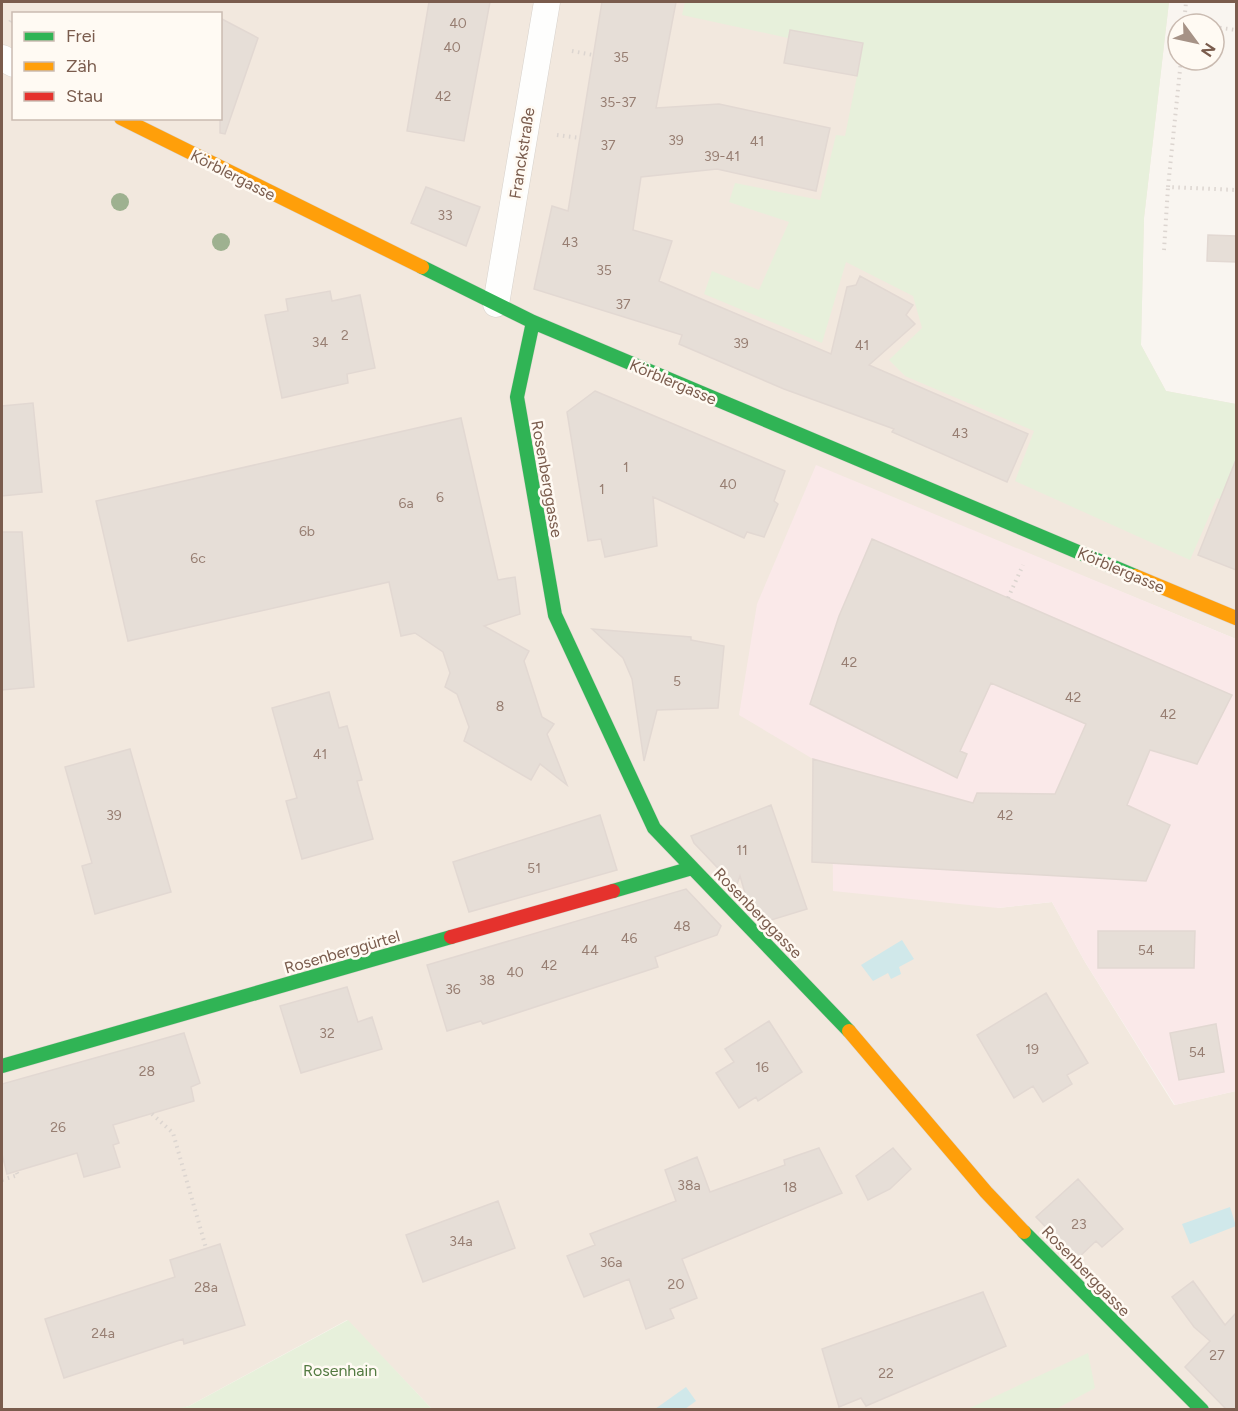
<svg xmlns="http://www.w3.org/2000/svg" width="1238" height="1411" font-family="Figtree,sans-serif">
	<rect width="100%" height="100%" fill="#f9f5f0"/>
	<path fill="#f2e8de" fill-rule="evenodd" d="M2,2h1167l-25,216 -3,127 25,46 70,13v235l-275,-113 -148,233 19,5 166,144 54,-6 33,60 89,143 62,-14v318h-804l-85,-89 -158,86 -13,4h-174zM14,14h206v104h-206z"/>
	<path fill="#fae9e9" d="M816,465l420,174v452l-61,14 -90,-143 -33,-60 -54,6 -165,-17 -1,-127 -19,-5 -74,-44 18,-111z"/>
	<path fill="#e7f0db" d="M685,2h484l-25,216 -3,127 25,46 70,13v102l-19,-8 -27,62 -175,-79 19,-50 -129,-55 -16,-16 33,-32 -9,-32 -67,-34 -24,81 -118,-49 8,-23 47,19 30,-68 -60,-20 6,-19 85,17 16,-65 9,1 12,-60 -67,-46 -2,8 -106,-23z
		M348,1320l84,89h-256l13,-3z
		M1088,1353l7,35 -39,21h-88z"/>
	<path fill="#d0e8ea" d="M902,940l12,19 -15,8 2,7 -10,5 -3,-6 -15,8 -12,-16z
		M1230,1207l6,19 -46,18 -8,-20z
		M686,1387l10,14 -11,8h-30z"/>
	<path fill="#e6ded7" stroke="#e2d8d2" stroke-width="1.5" d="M429,2h61l-26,139 -57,-10z
		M602,2h74l-20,106 63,-4 111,24 -14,63 -99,-22 -76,8 -8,53 39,11 -13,40 172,73 16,-67 9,-2 4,-9 53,29 -7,10 9,9 -46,41 159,69 -21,48 -115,-50 2,-3 -110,-40 -105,-45 3,-9 -148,-46 18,-83 16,5z
		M220,18l38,20 -33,96 -5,-1z
		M790,30l73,13 -6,33 -73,-13z
		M426,187l54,20 -14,39 -55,-23z
		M1208,235l28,1v26l-29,-1z
		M330,291l2,10 28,-6 15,73 -28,6 1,9 -66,15 -17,-83 23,-4 -2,-12z
		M595,391l190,80 -11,30 4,3 -14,33 -17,-5 -3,6 -91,-41 4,49 -52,11 -4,-18 -13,2 -21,-129z
		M33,403l9,89 -40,4v-90z
		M461,418l37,162 17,-3 5,37 -36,12 45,25 -5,10 18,56 12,7 -7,10 20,51 -27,-21 -9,16 -67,-39 5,-14 -12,-33 -12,-7 5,-14 -7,-21 -28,-19 -14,3 -12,-54 -261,59 -32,-140z
		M1235,462l1,1v107l-38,-15z
		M2,532h20l12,155 -32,3z
		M872,539l360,156 -35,69 -47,-14 -23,55 43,20 -24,56 -334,-19 1,-103 160,44 4,-10 78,1 31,-70 -95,-41 -31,68 7,3 -10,24 -147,-74 29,-88z
		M592,629l99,8v3l33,6 -6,62 -61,2 -13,51 -12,-82 -9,-21z
		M329,692l10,36 8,-2 15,54 -5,1 16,58 -71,20 -16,-58 11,-3 -25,-90z
		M130,749l41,143 -76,22 -13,-48 10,-3 -27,-96z
		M771,805l36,104 -39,12 -21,-21 -7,-24 -4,11 -42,-44 -3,-7z
		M600,815l17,55 -148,42 -16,-50z
		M686,889l35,37 -4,9 -62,22 3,10 -175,57 -2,-3 -34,10 -20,-66z
		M1098,931h97l-1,37h-96z
		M347,987l11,35 14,-5 10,32 -81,24 -21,-67z
		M1046,993l42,70 -21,12 5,9 -29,18 -10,-16 -19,12 -37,-63z
		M769,1021l33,51 -44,29 -2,-4 -17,11 -23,-35 18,-11 -9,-13z
		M1216,1024l8,48 -45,8 -9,-47z
		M184,1033l16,50 -9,4 3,14 -81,24 6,18 -6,2 7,22 -36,10 -7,-24 -70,21 -5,-20v-70z
		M819,1148l23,45 -160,66 15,39 -27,11 4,9 -28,11 -17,-50 -45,18 -17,-41 28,-11 -5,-11 86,-33 -11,-31 32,-13 13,35 75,-27 -1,-5z
		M893,1148l18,21 -21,20 -22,11 -12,-24z
		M1078,1179l45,50 -21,18 -6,-6 -19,18 -41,-42z
		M498,1201l17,47 -92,34 -17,-47z
		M220,1244l25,81 -61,19 -1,-5 -119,39 -19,-59 130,-42 -5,-17z
		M1193,1281l32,44 11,-12v97h-9l-42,-43 25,-26 -16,-14 -22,-30z
		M983,1292l23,54 -140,60 -5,-8 -22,9 -17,-58z"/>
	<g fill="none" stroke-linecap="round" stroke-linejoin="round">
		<defs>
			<path id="street" d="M2,58l12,6
				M496,304l51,-302"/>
			<path id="fast" d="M422,267l111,55 602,254
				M533,322l-16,75 38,218 99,213 195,203
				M613,891l79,-23
				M2,1066l449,-129
				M1024,1232l178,178"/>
			<path id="slow" d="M121,118l301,149
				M1135,576l101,42
				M849,1031l137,161 38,40"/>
			<path id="jam" d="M451,937l162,-46"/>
		</defs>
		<use href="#street" stroke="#d7d1cb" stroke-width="27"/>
		<use href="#fast" stroke="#d9d2cb" stroke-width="15"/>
		<use href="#slow" stroke="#d9d2cb" stroke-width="15"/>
		<use href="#jam" stroke="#d9d2cb" stroke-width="15"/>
		<path stroke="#dcd5d0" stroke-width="4" stroke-dasharray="1.5 4.5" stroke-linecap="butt" d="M10,22l4,-6
			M1184,24l2,-22
			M1214,27l22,3
			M572,51l21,4
			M1181,60l-13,127 68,3
			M557,135l23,3
			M1164,250l4,-63
			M1008,598l15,-33
			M152,1114l21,19 33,115
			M2,1180l16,-5 -2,-4"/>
		<use href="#street" stroke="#fefefd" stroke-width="26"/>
		<use href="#fast" stroke="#30b455" stroke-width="14"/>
		<use href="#slow" stroke="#ff9f0a" stroke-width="14"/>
		<use href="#jam" stroke="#e5322d" stroke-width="14"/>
	</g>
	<g fill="#9eb190">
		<circle cx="120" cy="202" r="9"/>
		<circle cx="221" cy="242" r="9"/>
	</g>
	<g text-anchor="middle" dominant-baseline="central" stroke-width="5" stroke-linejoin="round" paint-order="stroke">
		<g font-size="14" fill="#977e72">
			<text x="458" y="23">40</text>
			<text x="452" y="47">40</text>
			<text x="621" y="57">35</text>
			<text x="443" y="96">42</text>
			<text x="618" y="102">35-37</text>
			<text x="676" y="140">39</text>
			<text x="757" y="141">41</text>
			<text x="608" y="145">37</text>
			<text x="722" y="156">39-41</text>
			<text x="445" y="215">33</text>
			<text x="570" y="242">43</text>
			<text x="604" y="270">35</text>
			<text x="623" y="304">37</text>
			<text x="345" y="335">2</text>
			<text x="320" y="342">34</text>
			<text x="741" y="343">39</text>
			<text x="862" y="345">41</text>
			<text x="960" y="433">43</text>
			<text x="626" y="467">1</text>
			<text x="728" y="484">40</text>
			<text x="602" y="489">1</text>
			<text x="440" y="497">6</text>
			<text x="406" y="503">6a</text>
			<text x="307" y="531">6b</text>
			<text x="198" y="558">6c</text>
			<text x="849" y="662">42</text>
			<text x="677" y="681">5</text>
			<text x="1073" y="697">42</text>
			<text x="500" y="706">8</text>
			<text x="1168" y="714">42</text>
			<text x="320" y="754">41</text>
			<text x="114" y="815">39</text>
			<text x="1005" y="815">42</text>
			<text x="742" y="850">11</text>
			<text x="534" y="868">51</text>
			<text x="682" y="926">48</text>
			<text x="629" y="938">46</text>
			<text x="590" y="950">44</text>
			<text x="1146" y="950">54</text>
			<text x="549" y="965">42</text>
			<text x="515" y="972">40</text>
			<text x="487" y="980">38</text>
			<text x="453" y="989">36</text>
			<text x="327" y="1033">32</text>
			<text x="1032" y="1049">19</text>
			<text x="1197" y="1052">54</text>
			<text x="762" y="1067">16</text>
			<text x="147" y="1071">28</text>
			<text x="58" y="1127">26</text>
			<text x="689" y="1185">38a</text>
			<text x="790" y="1187">18</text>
			<text x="1079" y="1224">23</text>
			<text x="461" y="1241">34a</text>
			<text x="611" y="1262">36a</text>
			<text x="676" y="1284">20</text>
			<text x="206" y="1287">28a</text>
			<text x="103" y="1333">24a</text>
			<text x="1217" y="1355">27</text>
			<text x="886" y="1373">22</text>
		</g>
		<g font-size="16" fill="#7a5c4d" stroke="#fffaf3">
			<text transform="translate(522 153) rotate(-81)">Franckstraße</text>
			<text transform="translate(233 175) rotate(27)">Körblergasse</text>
			<text transform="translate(673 382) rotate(23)">Körblergasse</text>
			<text transform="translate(547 479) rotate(80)">Rosenberggasse</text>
			<text transform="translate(1121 570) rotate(23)">Körblergasse</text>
			<text transform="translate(758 913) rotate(46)">Rosenberggasse</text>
			<text transform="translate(342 952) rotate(-16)">Rosenberggürtel</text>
			<text transform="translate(1086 1271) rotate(46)">Rosenberggasse</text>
		</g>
		<g font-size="16" fill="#537a41" stroke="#fffaf3">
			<text x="340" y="1370">Rosenhain</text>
		</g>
	</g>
	<rect width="1238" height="1411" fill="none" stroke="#7a5c4d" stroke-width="6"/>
	<rect x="12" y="12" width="210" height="108" fill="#fffaf3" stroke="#cabbb1" stroke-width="1.5"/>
	<rect x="24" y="32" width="30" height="9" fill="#30b455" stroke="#cabbb1" stroke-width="1.5"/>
	<text x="66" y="42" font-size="18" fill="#7a5c4d">Frei</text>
	<rect x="24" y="62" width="30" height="9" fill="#ff9f0a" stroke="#cabbb1" stroke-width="1.5"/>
	<text x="66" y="72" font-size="18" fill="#7a5c4d">Zäh</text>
	<rect x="24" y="92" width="30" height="9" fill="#e5322d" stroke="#cabbb1" stroke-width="1.5"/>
	<text x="66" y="102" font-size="18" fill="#7a5c4d">Stau</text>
	<g transform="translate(1196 42) rotate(123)"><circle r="28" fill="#fffaf3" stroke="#cabbb1" stroke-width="1.5"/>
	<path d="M0-4.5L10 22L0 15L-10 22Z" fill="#a69286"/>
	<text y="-9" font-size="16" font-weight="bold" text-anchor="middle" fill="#7a5c4d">N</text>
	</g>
</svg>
